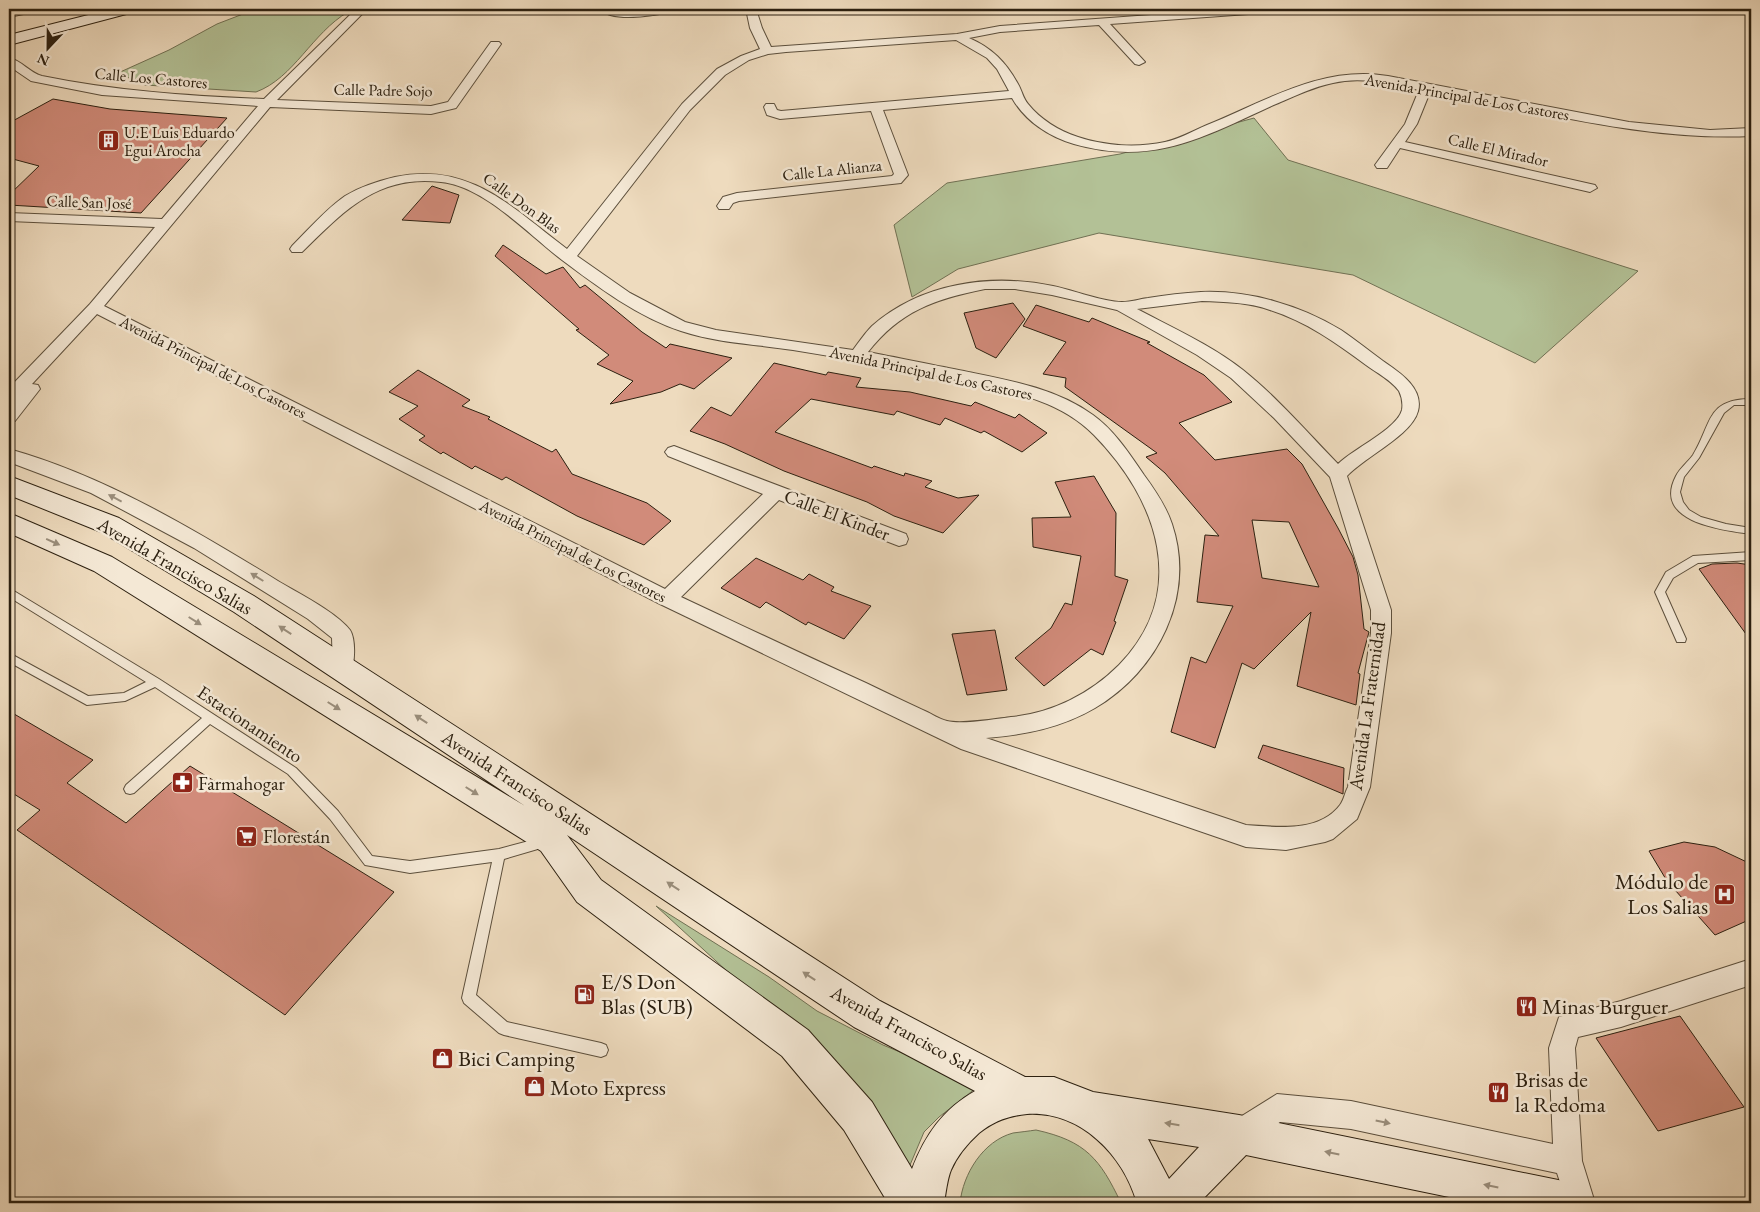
<svg xmlns="http://www.w3.org/2000/svg" width="1760" height="1212" font-family="'EB Garamond',serif">
	<rect width="100%" height="100%" fill="#eedbbe"/>
	<filter id="stains"><feTurbulence type="fractalNoise" baseFrequency=".004" numOctaves="4"/><feColorMatrix values="0 0 0 0 .2 0 0 0 0 .09 0 0 0 0 .02 0 0 0 .5 -.17"/></filter>
	<radialGradient id="worn" r=".72"><stop offset=".6" stop-color="#630" stop-opacity="0"/><stop offset="1" stop-color="#630" stop-opacity=".3"/></radialGradient>
	<path fill="#b3c196" stroke="#707053" d="M283,12h65c-36,21 -54,66 -92,80l-111,-7 -27,-12 51,-23 48,-26 26,-10z
		M1254,118l34,42 350,111 -103,92 -182,-88 -254,-42 -141,36 -46,28 -18,-72 53,-42 173,-29z
		M656,906l113,71 48,34 66,34 97,40 -41,32 -15,15 -14,33 -45,-59 -85,-91 -52,-43z
		M1036,1130c50,11 64,29 85,73h-161c3,-29 23,-62 53,-70 8,-1 16,-2 23,-3z"/>
	<path fill="#d18b7a" stroke="#2c2010" fill-rule="evenodd" d="M53,99l57,10 117,9 -86,95 -132,-8v-10l30,-29 -30,-8v-35z
		M432,186l27,9 -9,28 -48,-3z
		M503,245l43,29 17,-7 17,21 5,-3 57,47 24,16 4,-4 62,14 -38,31 -14,-5 -19,8 -51,12 23,-23 -36,-17 12,-9 -33,-25 3,-1 -84,-73z
		M1013,303l12,16 -29,39 -20,-10 -12,-35z
		M1036,305l53,17 3,-4 58,24 -3,1 57,32 28,27 -53,21 36,37 72,-11 15,15 36,64 15,29 5,18 6,54 5,3 -11,41 2,1 -4,31 -59,-19 14,-74 -57,57 -12,-6 -27,85 -44,-16 20,-75 15,6 27,-57 -36,-4 8,-67 14,1 -54,-63 -19,-16 11,-4 -92,-66 1,-9 -23,-4 23,-32 -43,-16zM1252,520l37,2 30,65 -57,-9z
		M774,363l52,12 2,-3 33,6 -5,9 54,5 61,14 4,-4 40,16 4,-4 28,19 -25,19 -38,-21 -3,2 -36,-15 -5,7 -43,-14 -3,4 -83,-16 -36,33 97,36 2,-2 30,10 1,-3 27,8 -7,6 33,11 21,-3 -36,38 -49,-17 -27,-14 -83,-31 -59,-27 -35,-13 21,-24 20,9z
		M418,370l52,30 -8,6 28,11 -2,2 64,33 4,-3 16,25 75,29 24,18 -27,24 -67,-29 -71,-39 -4,3 -27,-14 -3,3 -29,-17 -2,2 -22,-14 6,-4 -26,-17 19,-13 -29,-14z
		M1094,476l22,37 -1,63 13,4 -14,41 2,1 -13,33 -12,-6 -47,37 -29,-28 36,-30 14,-25 7,2 9,-49 -48,-9 -1,-29 39,-1 -16,-35z
		M756,558l47,22 6,-6 25,13 -3,4 40,15 -27,33 -36,-17 -2,3 -40,-23 -6,6 -39,-20z
		M1737,563l14,2v76l-52,-72 13,-5z
		M995,630l12,60 -40,5 -15,-61z
		M9,711l84,49 -26,23 59,40 64,-57 204,126 -109,123 -268,-185 23,-20 -31,-19z
		M1263,745l81,23 -1,26 -85,-36z
		M1684,842l31,5 36,17v55l-36,16 -48,-54 -18,-30z
		M1680,1016l64,91 -86,24 -62,-93z"/>
	<g fill="none" stroke-linecap="round" stroke-linejoin="round">
		<defs>
			<path id="lane" d="M1751,399v6h-17l-10,8 -25,45 -15,19 -4,15 3,10 6,8 12,7 25,7 25,4v6c-29,-4 -99,-12 -75,-58 4,-8 12,-14 17,-21 19,-31 13,-56 58,-56z
				M1751,552v8l-53,3 -25,15 -8,14 21,47 -1,3h-8l-22,-50 11,-20 27,-16z
				M9,588l150,91 137,89 42,43 34,45 38,5 89,-12 45,-12 4,1 2,4 -2,4 -44,13 -28,136 31,27 94,21 5,2 2,5 -2,5 -5,2 -97,-22 -5,-2 -35,-30 -2,-5 30,-136 -82,11 -45,-8 -35,-46 -42,-45 -78,-50 -76,69 -4,1 -4,-1 -2,-4 2,-4 76,-67 -47,-31 -30,14 -38,4 -78,-43v-9l79,43 36,-3 22,-11 -137,-85z"/>
			<path id="street" d="M19,9h20l-1,2 -29,6v-6z
				M356,9h11l-90,91 154,6 17,-4 43,-60h8l2,2 -45,64 -25,6 -161,-7 -166,199 561,283 98,-95 -95,-38 -3,-4 3,-4 6,-2 232,88 2,5 -2,5 -7,2 -120,-46 -98,97c62,29 123,58 185,86 19,9 39,19 59,28 7,3 14,8 22,10 15,4 48,-2 64,-4 41,-4 79,-23 108,-52 71,-73 39,-165 -25,-230 -35,-36 -86,-44 -133,-54 -56,-12 -112,-22 -168,-31 -38,-6 -76,-7 -112,-19 -43,-14 -83,-44 -119,-71 -33,-25 -78,-74 -121,-78 -64,-8 -98,30 -139,70h-10l-2,-3 2,-3c17,-17 33,-36 53,-50 15,-9 33,-15 50,-19 75,-16 117,31 172,72l115,-145 35,-35 24,-13 19,-7 -10,-21 -4,-19h10l6,19 9,19 186,-13 43,-8 234,-17h33l-1,3 -4,1 -152,11 35,38 -6,3 -4,-1 -36,-39 -99,7 -31,6c23,10 37,24 49,46 4,7 5,14 10,20 12,15 31,27 50,33 27,9 59,11 87,5 14,-3 28,-11 42,-17 59,-24 115,-60 181,-49l241,46 81,8 41,-2v8c-109,5 -214,-26 -321,-44l-13,32 -12,18 190,43 2,3 -7,4 -190,-44 -13,20h-10l-2,-3 30,-41 14,-34c-28,-6 -57,-14 -86,-7 -20,4 -38,13 -57,21 -71,32 -121,63 -202,40 -25,-7 -49,-23 -62,-46l-129,12 25,65 -7,8 -162,18 -6,2 -4,6h-10l-2,-3 6,-9 14,-4 155,-17 2,-2 -23,-63 -91,8 -13,-4 -3,-8 2,-3h8l3,6 4,1 228,-20 -12,-22 -10,-11 -31,-18 -170,12 -18,2 -19,6 -24,15 -35,35 -113,146 53,37 55,29 31,8 137,20c6,-8 12,-17 19,-24 49,-43 118,-53 181,-40 20,4 50,16 69,16 9,0 18,-3 26,-4 18,-3 35,-5 53,-6 48,-2 99,13 140,38 15,10 28,21 42,31 16,11 41,27 35,50 -6,24 -52,45 -71,65l44,134v23l-21,154 -13,32 -24,20 -8,3 -39,8 -40,-3 -285,-98 -301,-145 -563,-290 -65,70 6,1 2,4 -25,32 -6,2v-17l2,-3h-2v-15l81,-84 65,-77 -146,-6v-8l153,6 96,-113 -156,-11 -71,-14 -22,-15v-8c12,2 21,15 33,18 73,15 147,20 222,23zM985,289h30l37,6 65,15 80,45 34,23 43,40 56,59 41,133v23l-23,154c-3,5 -4,13 -8,18 -21,28 -64,22 -94,20l-260,-87c38,-3 75,-10 109,-30 63,-37 101,-112 77,-184 -6,-18 -17,-34 -28,-49 -15,-22 -30,-45 -51,-60 -37,-27 -85,-35 -129,-44 -32,-6 -64,-13 -96,-19 32,-41 67,-53 117,-63zM1202,301c23,1 46,1 68,9 37,12 65,32 96,55 11,8 25,15 33,26 3,6 4,13 3,19 -5,19 -49,39 -64,54 -31,-32 -60,-66 -95,-94 -32,-25 -70,-42 -106,-61z
				M600,9h77l-5,3c-17,3 -60,11 -72,-3z
				M9,449c96,27 184,80 269,132 20,12 58,31 72,49 6,9 5,35 0,44l-7,3 -7,-3 -3,-6 -1,-30 -24,-19 -114,-71 -103,-55 -82,-31z
				M1751,959v26l-130,42 -43,10 -3,11 7,113 13,42h-28l-10,-30 -206,-44 -71,-7 -31,22 -10,4 -10,-4 -4,-10 4,-10 48,-30 74,7 202,43 -4,-96 10,-31 62,-16z"/>
			<path id="secondary" d="M112,9h24l-2,3 -125,33v-10z
				M9,476l110,42 135,78 626,405 145,76h29l39,15 146,23 334,68 14,6 6,14h-115l-232,-48 -47,48h-62c-14,-48 -56,-92 -110,-89 -19,2 -33,7 -48,19 -11,10 -22,23 -28,37 -4,10 -5,22 -7,33h-56l-44,-73 -62,-74 -205,-154 -36,-51 -447,-280 -85,-38v-20l103,44 413,249 -291,-194 -133,-80 -92,-37zM567,835l287,192 121,64c-32,18 -50,44 -63,78l-40,-67 -64,-72 -207,-150zM1148,1139l51,8 -30,32z"/>
		</defs>
		<use href="#lane" stroke="#5c4f3c" stroke-width="2"/>
		<use href="#street" stroke="#5c4f3c" stroke-width="2"/>
		<use href="#secondary" stroke="#2c2010" stroke-width="2"/>
		<use href="#lane" fill="#f4e8d5" fill-rule="evenodd"/>
		<use href="#street" fill="#f4e8d5" fill-rule="evenodd"/>
		<use href="#secondary" fill="#f4e8d5" fill-rule="evenodd"/>
	</g>
	<defs><path id="oneway-solid" d="M-6-.8H1V-3.2L6.5 0L1 3.2V.8H-6Z" transform="scale(1.25)"/></defs>
	<g fill="#9a8e7c">
		<use href="#oneway-solid" transform="translate(115 498) rotate(-152)"/>
		<use href="#oneway-solid" transform="translate(53 542) rotate(24)"/>
		<use href="#oneway-solid" transform="translate(257 577) rotate(-148)"/>
		<use href="#oneway-solid" transform="translate(195 621) rotate(32)"/>
		<use href="#oneway-solid" transform="translate(285 630) rotate(-147)"/>
		<use href="#oneway-solid" transform="translate(334 706) rotate(32)"/>
		<use href="#oneway-solid" transform="translate(421 719) rotate(-147)"/>
		<use href="#oneway-solid" transform="translate(472 791) rotate(32)"/>
		<use href="#oneway-solid" transform="translate(673 886) rotate(-147)"/>
		<use href="#oneway-solid" transform="translate(809 976) rotate(-147)"/>
		<use href="#oneway-solid" transform="translate(1383 1122) rotate(12)"/>
		<use href="#oneway-solid" transform="translate(1172 1124) rotate(-171)"/>
		<use href="#oneway-solid" transform="translate(1332 1153) rotate(-168)"/>
		<use href="#oneway-solid" transform="translate(1491 1186) rotate(-168)"/>
	</g>
	<defs>
		<symbol id="building-square" viewBox="-11 -11 22 22"><rect x="-9" y="-9" width="18" height="18" rx="4" fill="#8f2418" stroke="#f4e8d5"/><path d="M-4-6H4V6H1V3H-1V6H-4ZM-2.5-4.3h1.7v1.8h-1.7ZM.8-4.3h1.7v1.8H.8ZM-2.5-1h1.7V.8h-1.7ZM.8-1h1.7V.8H.8Z" fill="#fff"/></symbol>
		<symbol id="pharmacy-square" viewBox="-11 -11 22 22"><rect x="-9" y="-9" width="18" height="18" rx="4" fill="#8f2418" stroke="#f4e8d5"/><path d="M-2-6h4v4h4v4h-4v4h-4v-4h-4v-4h4Z" fill="#fff"/></symbol>
		<symbol id="supermarket-square" viewBox="-11 -11 22 22"><rect x="-9" y="-9" width="18" height="18" rx="4" fill="#8f2418" stroke="#f4e8d5"/><path d="M-6-5.5h2.5l.6 2H6L4.5 2H-2.5L-4.4-4H-6ZM-1.5 3.2a1.3 1.3 0 1 0 .1 0ZM3 3.2a1.3 1.3 0 1 0 .1 0Z" fill="#fff"/></symbol>
		<symbol id="hospital-square" viewBox="-11 -11 22 22"><rect x="-9" y="-9" width="18" height="18" rx="4" fill="#8f2418" stroke="#f4e8d5"/><path d="M-5-5h3v3.5h4V-5h3V5h-3V1.5h-4V5h-3Z" fill="#fff"/></symbol>
		<symbol id="fuel-square" viewBox="-11 -11 22 22"><rect x="-9" y="-9" width="18" height="18" rx="4" fill="#8f2418" stroke="#f4e8d5"/><path d="M-5.5-6h7V0h2V4h1.3V-2.5L3-4.5l.8-.8L6-3V5H2.5V1h-1V6h-7ZM-4.2-4.7v3.2H.2V-4.7Z" fill="#fff"/></symbol>
		<symbol id="restaurant-square" viewBox="-11 -11 22 22"><rect x="-9" y="-9" width="18" height="18" rx="4" fill="#8f2418" stroke="#f4e8d5"/><path d="M-5-6h1v4h1v-4h1v4h1v-4h1v5L-1.5 .5V6h-2V.5L-5-1ZM5-6V6H3V1.5H1.5Q1.5-4 5-6Z" fill="#fff"/></symbol>
		<symbol id="shop-square" viewBox="-11 -11 22 22"><rect x="-9" y="-9" width="18" height="18" rx="4" fill="#8f2418" stroke="#f4e8d5"/><path d="M-5-2.5h2.3a2.7 3.5 0 0 1 5.4 0H5L5.5 6h-11ZM-1.5-2.5h3a1.5 2.3 0 0 0-3 0Z" fill="#fff"/></symbol>
	</defs>
	<g fill-rule="evenodd">
		<use href="#building-square" x="96" y="128" width="25" height="25"/>
		<use href="#pharmacy-square" x="170" y="770" width="25" height="25"/>
		<use href="#supermarket-square" x="234" y="824" width="25" height="25"/>
		<use href="#hospital-square" x="1712" y="882" width="25" height="25"/>
		<use href="#fuel-square" x="572" y="982" width="25" height="25"/>
		<use href="#restaurant-square" x="1514" y="994" width="25" height="25"/>
		<use href="#shop-square" x="430" y="1046" width="25" height="25"/>
		<use href="#shop-square" x="522" y="1074" width="25" height="25"/>
		<use href="#restaurant-square" x="1486" y="1080" width="25" height="25"/>
	</g>
	<g text-anchor="middle" dominant-baseline="central" stroke-width="5" stroke-linejoin="round" paint-order="stroke">
		<g font-size="16" fill="#2c2010" stroke="#f4e8d5">
			<text transform="translate(151 78) rotate(5)">Calle Los Castores</text>
			<text transform="translate(383 90) rotate(1)">Calle Padre Sojo</text>
			<text transform="translate(1467 97) rotate(10)">Avenida Principal de Los Castores</text>
			<text transform="translate(1498 150) rotate(13)">Calle El Mirador</text>
			<text transform="translate(832 170) rotate(-6)">Calle La Alianza</text>
			<text transform="translate(89 202) rotate(2)">Calle San José</text>
			<text transform="translate(522 203) rotate(36)">Calle Don Blas</text>
			<text transform="translate(213 367) rotate(27)">Avenida Principal de Los Castores</text>
			<text transform="translate(931 373) rotate(12)">Avenida Principal de Los Castores</text>
			<text transform="translate(573 551) rotate(27)">Avenida Principal de Los Castores</text>
		</g>
		<g font-size="16" fill="#2c2010" stroke="#f4e8d5" text-anchor="start">
			<text x="124" y="132">U.E Luis Eduardo<tspan x="124" dy="18">Egui Arocha</tspan></text>
		</g>
		<g font-size="19" fill="#2c2010" stroke="#f4e8d5">
			<text transform="translate(837 515) rotate(21)">Calle El Kinder</text>
			<text transform="translate(175 566) rotate(30)">Avenida Francisco Salias</text>
			<text transform="translate(1367 706) rotate(-82)">Avenida La Fraternidad</text>
			<text transform="translate(250 724) rotate(34)">Estacionamiento</text>
			<text transform="translate(517 783) rotate(33)">Avenida Francisco Salias</text>
			<text transform="translate(909 1033) rotate(29)">Avenida Francisco Salias</text>
		</g>
		<g font-size="19" fill="#2c2010" stroke="#f4e8d5" text-anchor="start">
			<text x="198" y="783">Farmahogar</text>
			<text x="263" y="836">Florestán</text>
		</g>
		<g font-size="22" fill="#2c2010" stroke="#f4e8d5" text-anchor="start">
			<text x="1708" y="881" text-anchor="end">Módulo de<tspan x="1708" dy="25">Los Salias</tspan></text>
			<text x="601" y="981">E/S Don<tspan x="601" dy="25">Blas (SUB)</tspan></text>
			<text x="1542" y="1006">Minas Burguer</text>
			<text x="458" y="1058">Bici Camping</text>
			<text x="1515" y="1079">Brisas de<tspan x="1515" dy="25">la Redoma</tspan></text>
			<text x="550" y="1087">Moto Express</text>
		</g>
	</g>
	<rect width="1760" height="1212" fill="none" stroke="#eedbbe" stroke-width="30"/>
	<rect x="10" y="10" width="1740" height="1192" fill="none" stroke="#2c2010" stroke-width="2.5"/>
	<rect x="15" y="15" width="1730" height="1182" fill="none" stroke="#2c2010"/>
	<g transform="translate(48 48) rotate(202)" stroke="#f4e8d5" stroke-width="4" paint-order="stroke">
	<path d="M0-4L9 19L0 12L-9 19Z" fill="#2c2010"/>
	<text y="-8" font-size="14" font-weight="bold" text-anchor="middle" fill="#2c2010">N</text>
	</g>
	<rect width="100%" height="100%" filter="url(#stains)"/>
	<rect width="100%" height="100%" fill="url(#worn)"/>
</svg>
